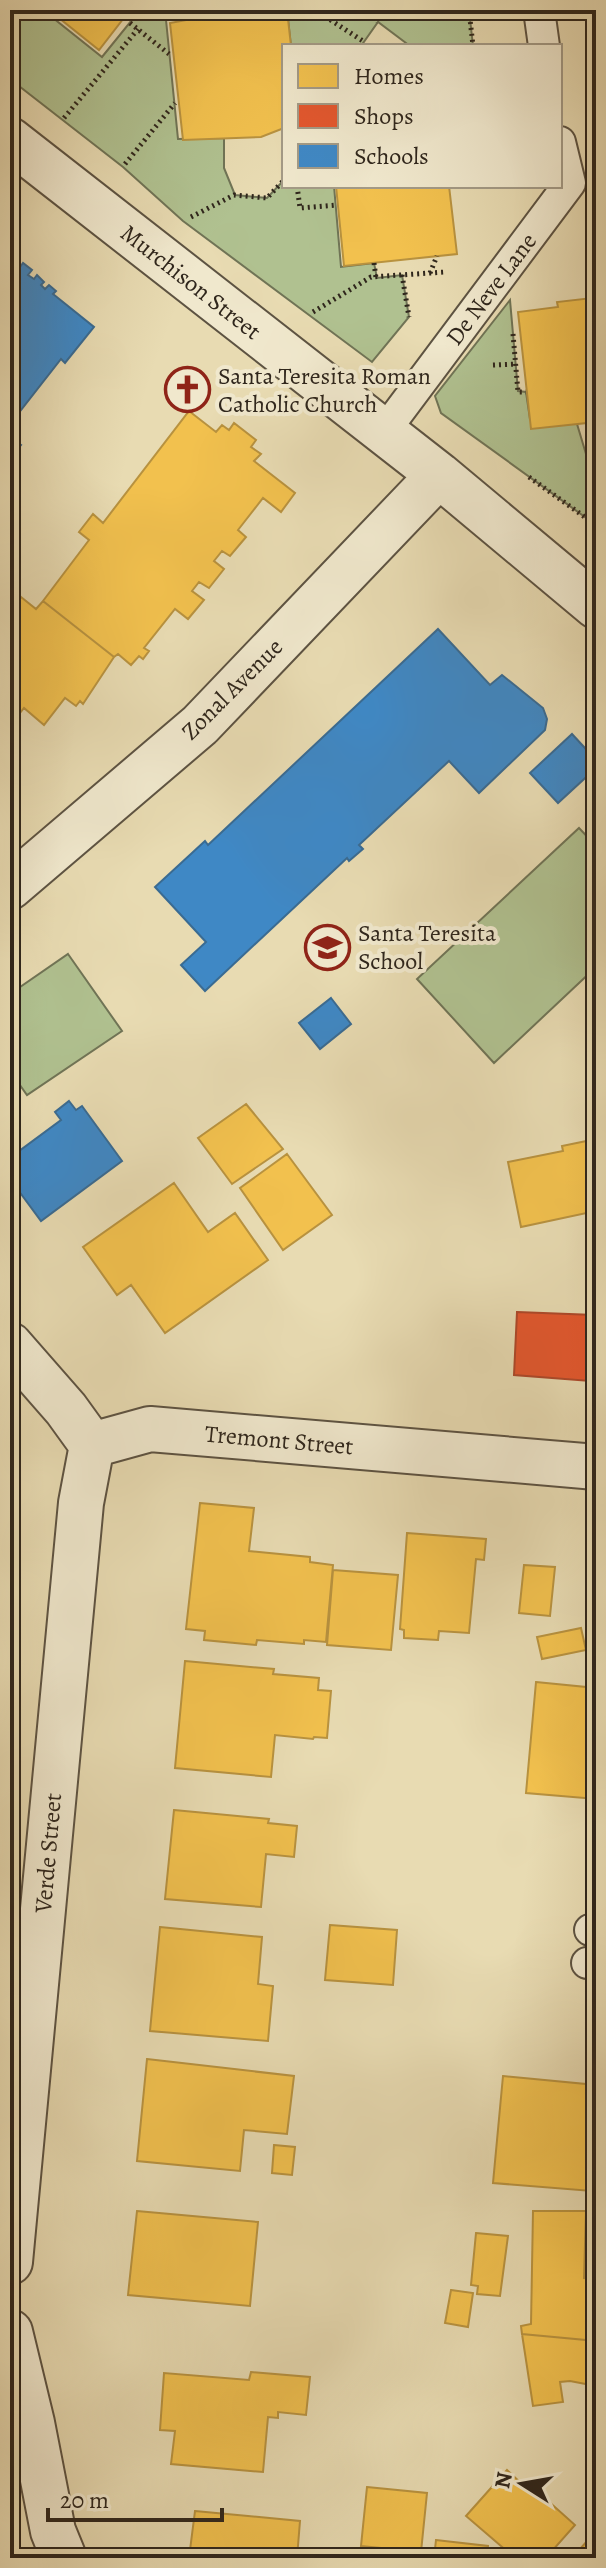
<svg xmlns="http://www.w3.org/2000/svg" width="606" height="2568" font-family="Alegreya,serif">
	<rect width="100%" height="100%" fill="#e8dbb2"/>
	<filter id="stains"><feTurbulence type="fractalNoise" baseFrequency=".0025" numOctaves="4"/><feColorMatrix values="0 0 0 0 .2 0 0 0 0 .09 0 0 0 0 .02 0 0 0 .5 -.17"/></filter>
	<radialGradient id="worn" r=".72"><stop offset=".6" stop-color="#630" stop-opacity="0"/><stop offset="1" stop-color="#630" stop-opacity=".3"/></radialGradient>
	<path fill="#b0c190" stroke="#707456" stroke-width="2" d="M10,10h33l59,47 38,-47h68v6l-42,4 12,119 46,-1v30l11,27 32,3 17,-18v6h50l7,81 33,-4 3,15 25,-3 7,42 -37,45 -189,-141 -60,-54 -113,-88z
		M287,10h182l4,36h-63l-32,-24 -17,24h-70z
		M510,300l8,91 8,1 4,27 47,5 9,30 10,-1v72l-155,-112 -6,-17z
		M579,828l17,18v121l-102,96 -77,-84z
		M68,954l54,77 -95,64 -17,-24v-77z"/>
	<path fill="#f2c14e" stroke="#b8923f" stroke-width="2" d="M49,10h81l-31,40z
		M287,10l4,36h-7v82l-23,9 -78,3 -13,-117 38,-7z
		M336,186h113l8,68 -113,12z
		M592,298l1,5h3v119l-65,7 -13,-117 40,-5 -1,-5z
		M189,411l27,21 6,-7 7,5 5,-7 22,17 -5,7 10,7 -7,7 41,32 -14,19 -18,-14 -25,32 8,7 -16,19 -8,-5 -8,10 10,8 -15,19 -10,-6 -7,9 12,9 -16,19 -13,-10 -31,39 5,3 -6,8 -4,-3 -8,9 -13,-11 -4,3 -71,-56 46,-61 -10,-8 14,-18 10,9z
		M21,597l15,12 7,-8 71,56 -31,47 -3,-3 -4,5 -11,-8 -21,27 -20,-17 -8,10 -6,-4v-115l3,-1 4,4z
		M246,1104l37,45 -51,35 -34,-46z
		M596,1139v72l-75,16 -13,-65 55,-11 -1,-5z
		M287,1154l45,61 -49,35 -43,-62z
		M174,1183l34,49 27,-19 33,47 -103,73 -34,-48 -14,10 -34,-48z
		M200,1503l54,5 -5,43 61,6v5l23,3 -7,77 -22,-2v4l-47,-4 -1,5 -52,-5 1,-9 -19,-2z
		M407,1533l79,6 -2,21 -8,-1 -7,74 -30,-2 -1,9 -34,-2v-8l-4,-1z
		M524,1565l31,2 -5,49 -31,-3z
		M333,1570l65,5 -7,75 -64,-5z
		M581,1628l5,22 -44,9 -5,-22z
		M185,1661l89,8 -1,5 46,4 -1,12 13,1 -4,47 -13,-1 -1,2 -38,-4 -4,42 -96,-9z
		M536,1682l60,6v111l-70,-6z
		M174,1810l95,9 -1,4 29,3 -3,31 -28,-3 -5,53 -96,-8z
		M330,1925l67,5 -4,55 -68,-5z
		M160,1927l102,10 -4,47 15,2 -5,55 -118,-10z
		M147,2059l147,17 -7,58 -43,-4 -4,41 -103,-10z
		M503,2076l93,9v100h-2l-2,6 -99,-8z
		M274,2145l21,2 -3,28 -20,-2z
		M137,2211l121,11 -8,84 -122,-11z
		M533,2211h53l-2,67 12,1v62l-74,-7 -1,-8 10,-2z
		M476,2233l32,3 -8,60 -23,-2 1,-8 -7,-1z
		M590,2239l6,1v29l-9,-2z
		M451,2290l22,3 -5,34 -23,-4z
		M522,2334l74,7v45l-26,-5 -10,1 3,20 -30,4z
		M251,2372l59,5 -4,38 -28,-3v6l-10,-1 -5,55 -92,-8 4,-33 -15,-1 4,-57 85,7z
		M507,2470l18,17 3,-4 47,42 -23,26 8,7h-45l-49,-42z
		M367,2487l60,6 -6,59 -60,-6z
		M195,2511l105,10 -3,37h-108z
		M596,2531v27h-24z
		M436,2540l52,6 -1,12h-53z"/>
	<path fill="#e4572e" stroke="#ae4829" stroke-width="2" d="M517,1312l77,3 -1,22h3v25h-4l-2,19 -76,-6z"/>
	<path fill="#3f88c5" stroke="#3a6b92" stroke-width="2" d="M10,260l10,7 3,-4 9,7 -4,5 6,4 3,-4 7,7 -3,3 4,4 4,-4 7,6 -3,3 41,33 -29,36 -4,-4 -51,65z
		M10,437l11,8 -11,14z
		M438,629l52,56 12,-10 41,33 4,11 -2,11 -66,63 -30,-32 -90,84 4,4 -14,12 -2,-3 -142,133 -24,-26 25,-23 -51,-55 50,-46 3,4z
		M572,734l24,26v8l-38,35 -28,-30z
		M331,998l20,26 -31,25 -21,-26z
		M69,1101l7,9 6,-4 40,55 -81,60 -31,-42v-34l3,-2 6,8 42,-31 -6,-8z"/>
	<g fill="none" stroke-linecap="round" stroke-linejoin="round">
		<defs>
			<path id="lane" d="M539,10l5,36
				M383,433l187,-250 -10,-41
				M590,1930h6
				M587,1963h9"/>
			<path id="street" d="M10,140l429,335 157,131
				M10,887l190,-162 239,-250
				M10,1345l56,64 26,36 58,-16 446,38
				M10,2262l71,-759 11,-58
				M10,2332l22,91 21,108 11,27"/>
		</defs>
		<use href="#lane" stroke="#5d5342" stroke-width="34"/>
		<use href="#street" stroke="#5d5342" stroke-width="48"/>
		<path stroke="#2f261c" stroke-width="5" stroke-dasharray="2 4" stroke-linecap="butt" d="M315,10l48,31
			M376,10l2,12
			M469,10l4,36
			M130,23l39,31
			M64,118l74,-89
			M125,164l50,-61
			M297,186l3,22 37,-3
			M191,217l43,-22 33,3 17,-18
			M374,263l2,15
			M430,273l7,-17
			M402,275l7,42
			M313,312l58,-35 74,-5
			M513,334l5,58h8
			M493,365l23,-1
			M529,477l67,48"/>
		<use href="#lane" stroke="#f0e8cd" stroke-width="30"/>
		<use href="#street" stroke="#f0e8cd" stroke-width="44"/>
	</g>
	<defs>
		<symbol id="church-ring" viewBox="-11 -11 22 22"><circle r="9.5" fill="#f0e8cd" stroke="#8f2418" stroke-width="1.5"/><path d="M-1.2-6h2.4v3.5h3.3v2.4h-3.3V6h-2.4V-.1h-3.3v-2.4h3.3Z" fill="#8f2418"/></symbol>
		<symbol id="school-ring" viewBox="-11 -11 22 22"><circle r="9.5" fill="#f0e8cd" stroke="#8f2418" stroke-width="1.5"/><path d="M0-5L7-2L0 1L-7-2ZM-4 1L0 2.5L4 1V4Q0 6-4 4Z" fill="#8f2418"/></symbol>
	</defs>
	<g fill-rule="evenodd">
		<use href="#church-ring" x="162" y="364" width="51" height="51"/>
		<use href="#school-ring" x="302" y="922" width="51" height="51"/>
	</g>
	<g text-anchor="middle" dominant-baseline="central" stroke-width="8" stroke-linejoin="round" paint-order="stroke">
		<g font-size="24" fill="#2f261c" stroke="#f0e8cd">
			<text transform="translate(191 282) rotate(38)">Murchison Street</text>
			<text transform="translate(491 289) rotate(-53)">De Neve Lane</text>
			<text transform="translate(232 689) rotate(-45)">Zonal Avenue</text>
			<text transform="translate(279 1440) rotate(5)">Tremont Street</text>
			<text transform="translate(48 1853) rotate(-85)">Verde Street</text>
		</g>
		<g font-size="24" fill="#2f261c" stroke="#f0e8cd" text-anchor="start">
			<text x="218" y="376">Santa Teresita Roman<tspan x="218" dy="28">Catholic Church</tspan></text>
			<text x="358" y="933">Santa Teresita<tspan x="358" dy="28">School</tspan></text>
		</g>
	</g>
	<rect width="606" height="2568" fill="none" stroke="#e8dbb2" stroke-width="40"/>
	<rect x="12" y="12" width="582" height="2544" fill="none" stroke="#2f261c" stroke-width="4"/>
	<rect x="20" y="20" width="566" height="2528" fill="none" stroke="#2f261c" stroke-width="2"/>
	<rect x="282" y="44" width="280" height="144" fill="#f0e8cd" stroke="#a39a86" stroke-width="2"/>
	<rect x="298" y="64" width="40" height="24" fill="#f2c14e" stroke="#a39a86" stroke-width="2"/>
	<text x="354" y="84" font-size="24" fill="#2f261c">Homes</text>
	<rect x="298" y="104" width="40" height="24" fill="#e4572e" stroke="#a39a86" stroke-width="2"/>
	<text x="354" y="124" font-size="24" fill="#2f261c">Shops</text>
	<rect x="298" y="144" width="40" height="24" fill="#3f88c5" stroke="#a39a86" stroke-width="2"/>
	<text x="354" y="164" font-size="24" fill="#2f261c">Schools</text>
	<g transform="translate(522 2484) rotate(281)" stroke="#f0e8cd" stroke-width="6" paint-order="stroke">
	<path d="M0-6L14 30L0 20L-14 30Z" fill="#2f261c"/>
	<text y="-12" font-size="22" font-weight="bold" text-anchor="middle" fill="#2f261c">N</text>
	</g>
	<path d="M48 2508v12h174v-12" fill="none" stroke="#2f261c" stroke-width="4"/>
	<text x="60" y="2508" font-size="24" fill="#2f261c" stroke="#f0e8cd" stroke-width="6" paint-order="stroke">20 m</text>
	<rect width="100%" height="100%" filter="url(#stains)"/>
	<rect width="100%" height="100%" fill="url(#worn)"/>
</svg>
